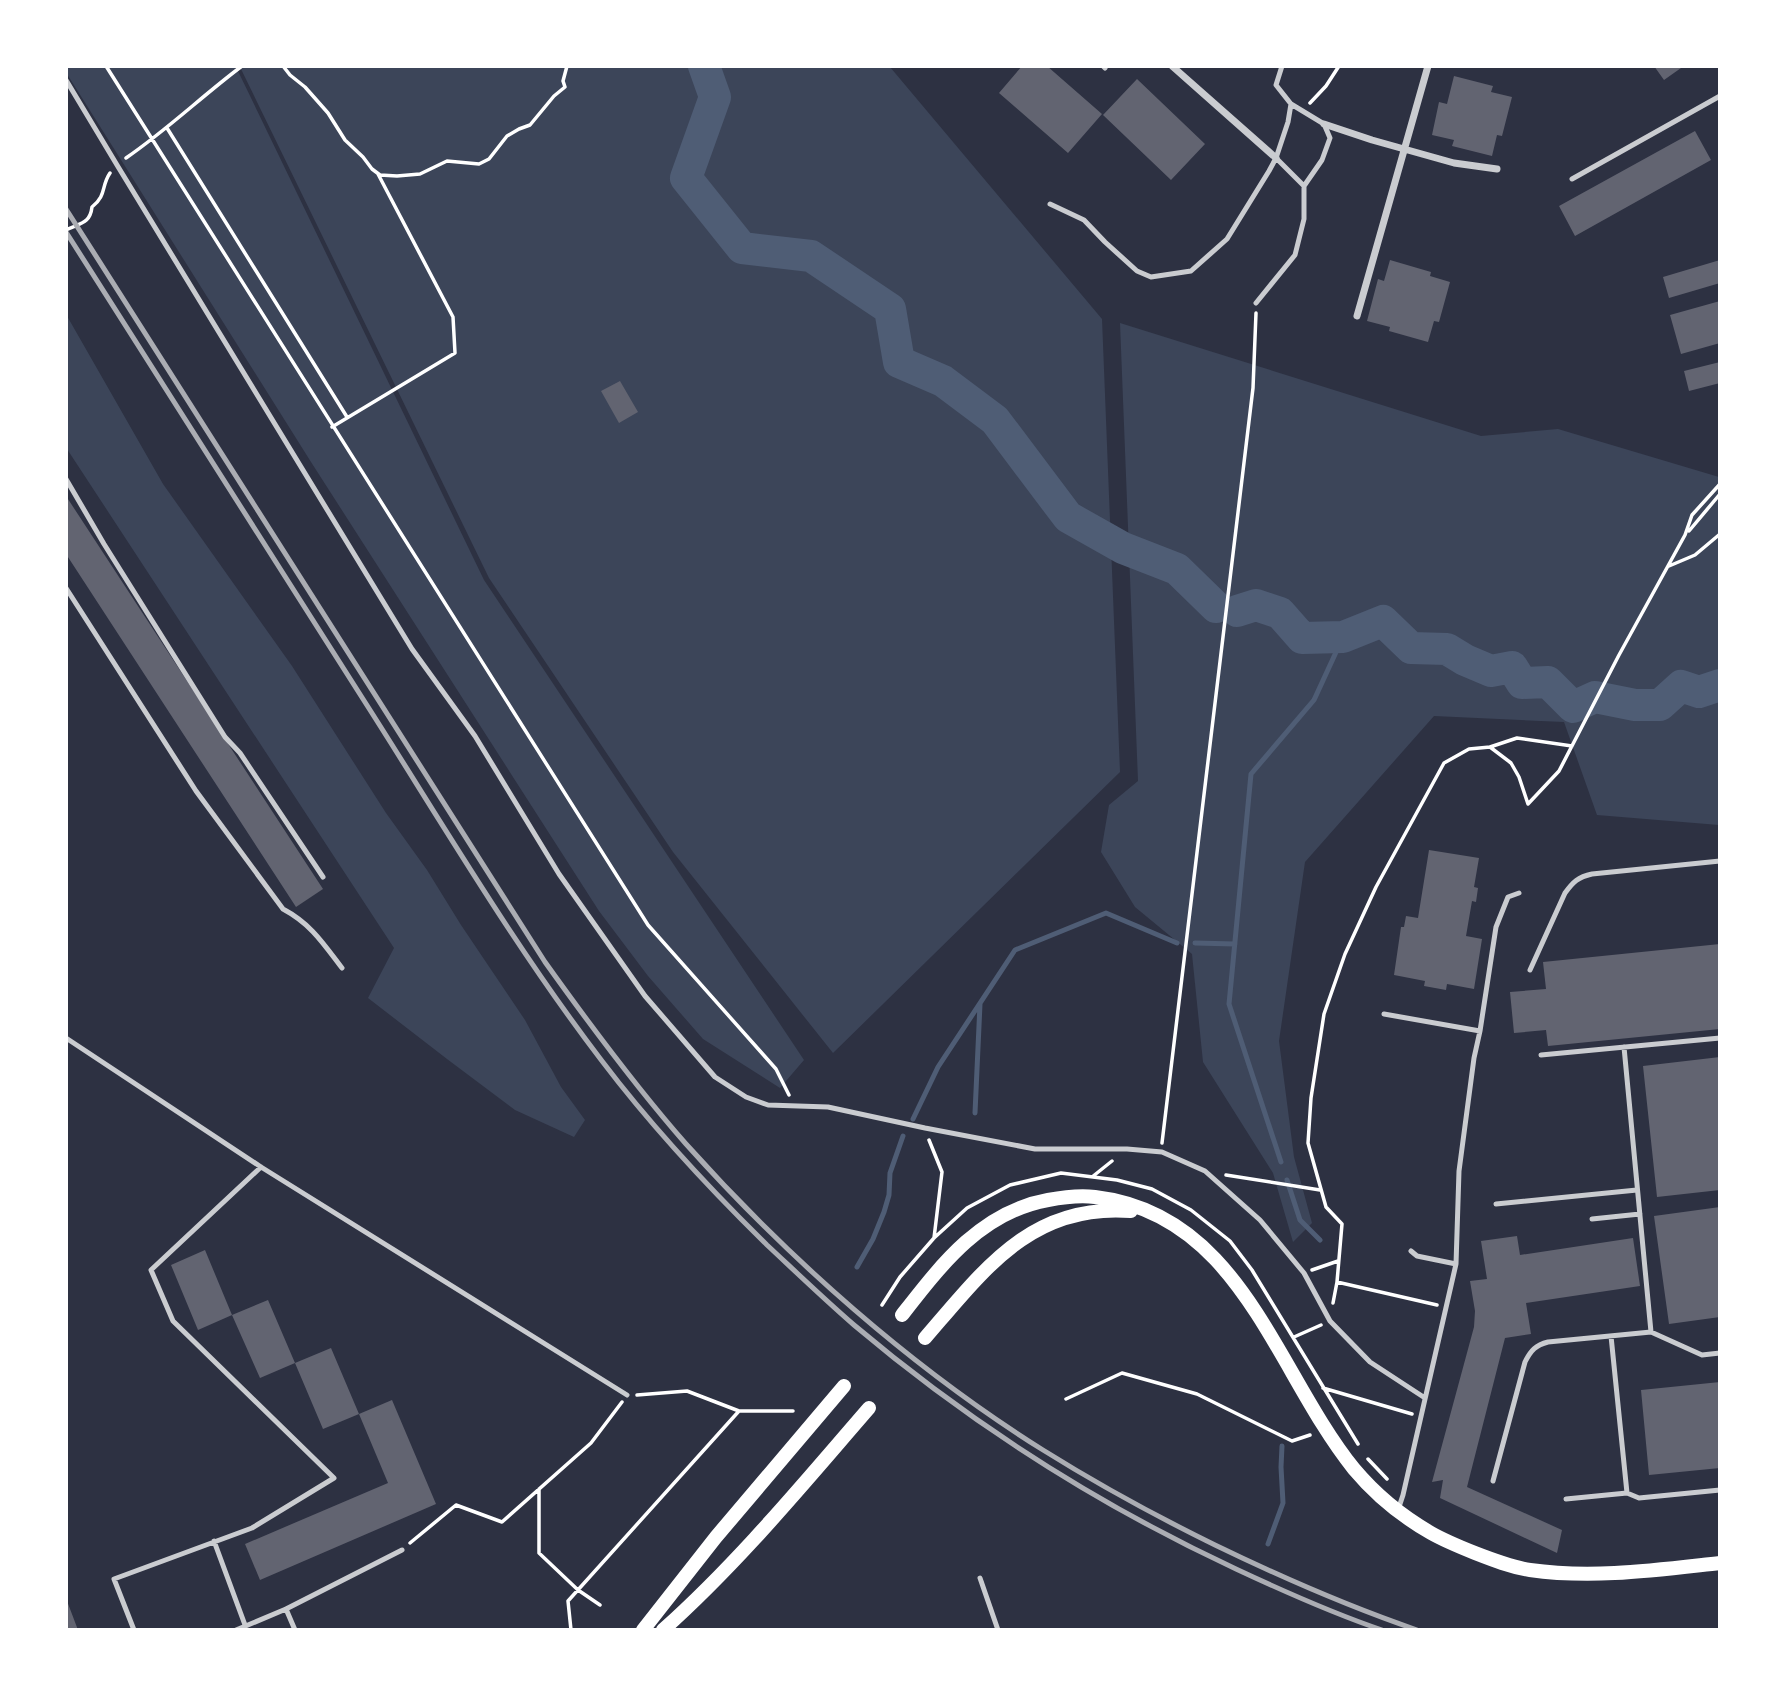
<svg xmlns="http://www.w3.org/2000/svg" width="1786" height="1696" font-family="Raleway,sans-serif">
	<rect width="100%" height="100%" fill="#2d3142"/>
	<path fill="#3c4559" d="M67,66l169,1 248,513 320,480 -24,28 -77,-49 -55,-63 -49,-65 -288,-449 -244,-388z
		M240,67h650l212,252 18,453 -287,281 -160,-201 -184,-274z
		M67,316l96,168 129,182 94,147 41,57 34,55 64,95 36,67 24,33 -11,17 -59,-27 -68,-51 -79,-61 26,-50 -327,-499z
		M1120,323l361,113 77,-7 161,48v348l-122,-10 -33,-93 -130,-6 -129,146 -26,179 15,116 18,66 -19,19 -20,-69 -70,-111 -11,-108 -57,-47 -34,-55 8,-47 29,-24z"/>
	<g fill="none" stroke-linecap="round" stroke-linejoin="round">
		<path stroke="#4f5d75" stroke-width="5" d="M1195,943l40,1
			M975,1113l5,-109
			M913,1119l25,-52 77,-117 91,-37 71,30
			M1281,1162l-52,-158 22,-230 63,-74 29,-63
			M1287,1180l13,40 20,20
			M857,1267l16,-28 11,-27 5,-17 1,-22 13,-37
			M1268,1544l15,-41 -2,-36 1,-21"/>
		<path stroke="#4f5d75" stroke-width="32" d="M704,66l11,31 -29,81 56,70 69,8 79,53 9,53 44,19 52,39 73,97 55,31 54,21 39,38
			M1237,611l19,-6 24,8 22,25 41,-1 40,-16 28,27 36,1 18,11 26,11 21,-4 10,16 26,-1 25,25 22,-10 40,8h25l21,-19 18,6 21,-7"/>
	</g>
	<path fill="#626471" d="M1022,66h25l55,48 -34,39 -69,-60z
		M1654,66h25l2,2 -17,12z
		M1454,76l39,10 -2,6 21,5 -10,39 -5,-1 -5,21 -40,-10 2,-6 -22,-5 7,-33 8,2z
		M1137,79l68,65 -34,36 -68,-65z
		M1695,131l16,29 -136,76 -16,-30z
		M1390,260l41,12 -1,4 20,6 -11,40 -5,-1 -6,21 -39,-11 1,-4 -23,-6 11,-42 6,2z
		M1720,260v23l-51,15 -6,-21z
		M1720,301v42l-39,11 -11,-39z
		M1720,362v21l-31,8 -5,-20z
		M620,381l18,31 -19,11 -18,-32z
		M66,496l257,393 -27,18 -230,-353z
		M1429,850l50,8 -5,29 4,1 -2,14 -4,-1 -6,35 16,3 -8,50 -27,-5 -1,6 -22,-4 1,-5 -31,-6 7,-48h3l2,-11 12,2z
		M1720,944v85l-172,17 -2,-16 -32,3 -4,-41 36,-3 -3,-27z
		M1720,1057v133l-63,7 -14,-131z
		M1720,1207v110l-51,7 -15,-108z
		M1517,1236l3,19 113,-17 7,48 -114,17 5,31 -26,4 -38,149 95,43 -5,23 -117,-55 3,-18 -11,2 42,-155 1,-16 -5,-30 17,-2 -6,-38z
		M205,1250l27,65 -34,15 -27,-65z
		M268,1300l27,63 -35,15 -28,-63z
		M331,1348l28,66 33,-14 44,104 -176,76 -15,-36 143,-61 -29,-69 -36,15 -28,-66z
		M1720,1382v86l-71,7 -8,-85z
		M66,1601h1l11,29h-12z"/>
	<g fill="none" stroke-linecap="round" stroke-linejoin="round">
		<path stroke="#fff" stroke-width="3.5" d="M106,66l542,859 128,144 13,26
			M283,66l7,9 15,12 23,26 17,27 18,17 9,12 8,6 17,1 23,-2 27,-13 32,3 10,-5 18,-23 12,-7 11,-4 24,-29 11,-9 -2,-6 4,-15
			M1310,103l16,-17 13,-20
			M167,128l180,289
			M126,158c41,-28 76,-62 116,-92
			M66,230c14,-7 24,-6 26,-23 15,-12 9,-21 18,-34
			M332,427l123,-74 -2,-36 -75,-143
			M1689,531l31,-37
			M1669,566l26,-11 25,-21
			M1490,747l27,-9 55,8
			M929,1140l13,32 -8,66
			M1162,1143l91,-755 3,-75
			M1226,1175l94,15
			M1092,1177l20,-16
			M1312,1270l26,-9
			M1337,1282l100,23
			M1333,1303l4,-21 5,-58 -16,-17 -18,-64 3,-45 13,-84 21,-60 31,-67 68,-124 25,-14 21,-2 21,16 8,14 9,27 31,-33 60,-116 66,-120 7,-20 28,-31
			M882,1305l18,-28 34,-39 33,-30 43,-23 51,-12 56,7 35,9 39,21 39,31 22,29 106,174
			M1294,1337l27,-12
			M1323,1388l89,26
			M637,1395l50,-4 52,20
			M1066,1399l56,-26 75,21 95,47 18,-6
			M1368,1459l19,20
			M539,1489v64l39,37 22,15
			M410,1543l46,-38 46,17 89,-79 31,-41
			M571,1630l-3,-29 171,-190h54"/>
		<path stroke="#caccd0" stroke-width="5" d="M1103,66l2,2
			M66,80l51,85 295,484 63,87 84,138 86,122 70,81 31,20 22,8 60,2 97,21 110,21h92l35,3 43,19 55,49 44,53 26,48 40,41 55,36
			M1276,158l28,28
			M1572,179l148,-83
			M1050,204l34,16 21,22 32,29 14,6 40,-6 36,-32 42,-68 7,-13 12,-36 3,-18 -15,-19 6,-19
			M1256,303l39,-48 9,-36v-33l18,-26 8,-22 -6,-14 -33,-20
			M66,479l38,65 121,193 15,16 83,124
			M66,588l130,203 87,118c28,15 40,34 59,59
			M1530,970l35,-77c8,-11 13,-16 27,-19l128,-13
			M1384,1014l96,17
			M66,1038l195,129 366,228
			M1624,1047l27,285
			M1541,1055l179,-17
			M1496,1204l141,-14
			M1592,1219l48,-5
			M1411,1251l6,5 39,8
			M1493,1481l32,-119c6,-12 11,-17 23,-20l103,-10 51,23 18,-2
			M1627,1493l12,5 81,-8
			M1566,1499l61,-6 -16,-157
			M1398,1510l5,-15 53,-231 3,-93 15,-113 6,-27 16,-104 12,-30 11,-4
			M214,1541l31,84
			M980,1578l18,52
			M286,1609l116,-59
			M134,1630l-20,-51 138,-51 82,-50 -161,-157 -22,-51 110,-103
			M236,1630l50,-21 9,21"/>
		<path stroke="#caccd0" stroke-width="7" d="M1172,66l104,92
			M1324,124l48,16 82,23 43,6
			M1357,316l71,-250"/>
		<path stroke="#fff" stroke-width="14" d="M902,1315c39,-50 79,-103 146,-115 16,-3 30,-5 47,-3 146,17 180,174 259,272 21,25 49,48 77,64 14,8 29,14 44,20 18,7 36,14 55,17 63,9 126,0 190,-7
			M925,1338c59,-68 106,-135 206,-127
			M643,1630l73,-93 128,-151
			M663,1630c76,-68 140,-146 206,-222"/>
		<path stroke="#abadb3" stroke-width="5" d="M66,209l479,753c45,63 90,124 141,182 103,115 226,224 357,306 56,35 113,66 172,95 66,32 132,61 202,85
			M66,232c99,155 198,311 297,467 78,122 151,247 239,362 50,66 106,126 165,184 29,27 57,54 87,80 116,98 245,180 382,244 47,22 96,44 146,61"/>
	</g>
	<rect width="1786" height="1696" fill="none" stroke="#ffffff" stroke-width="136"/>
</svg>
